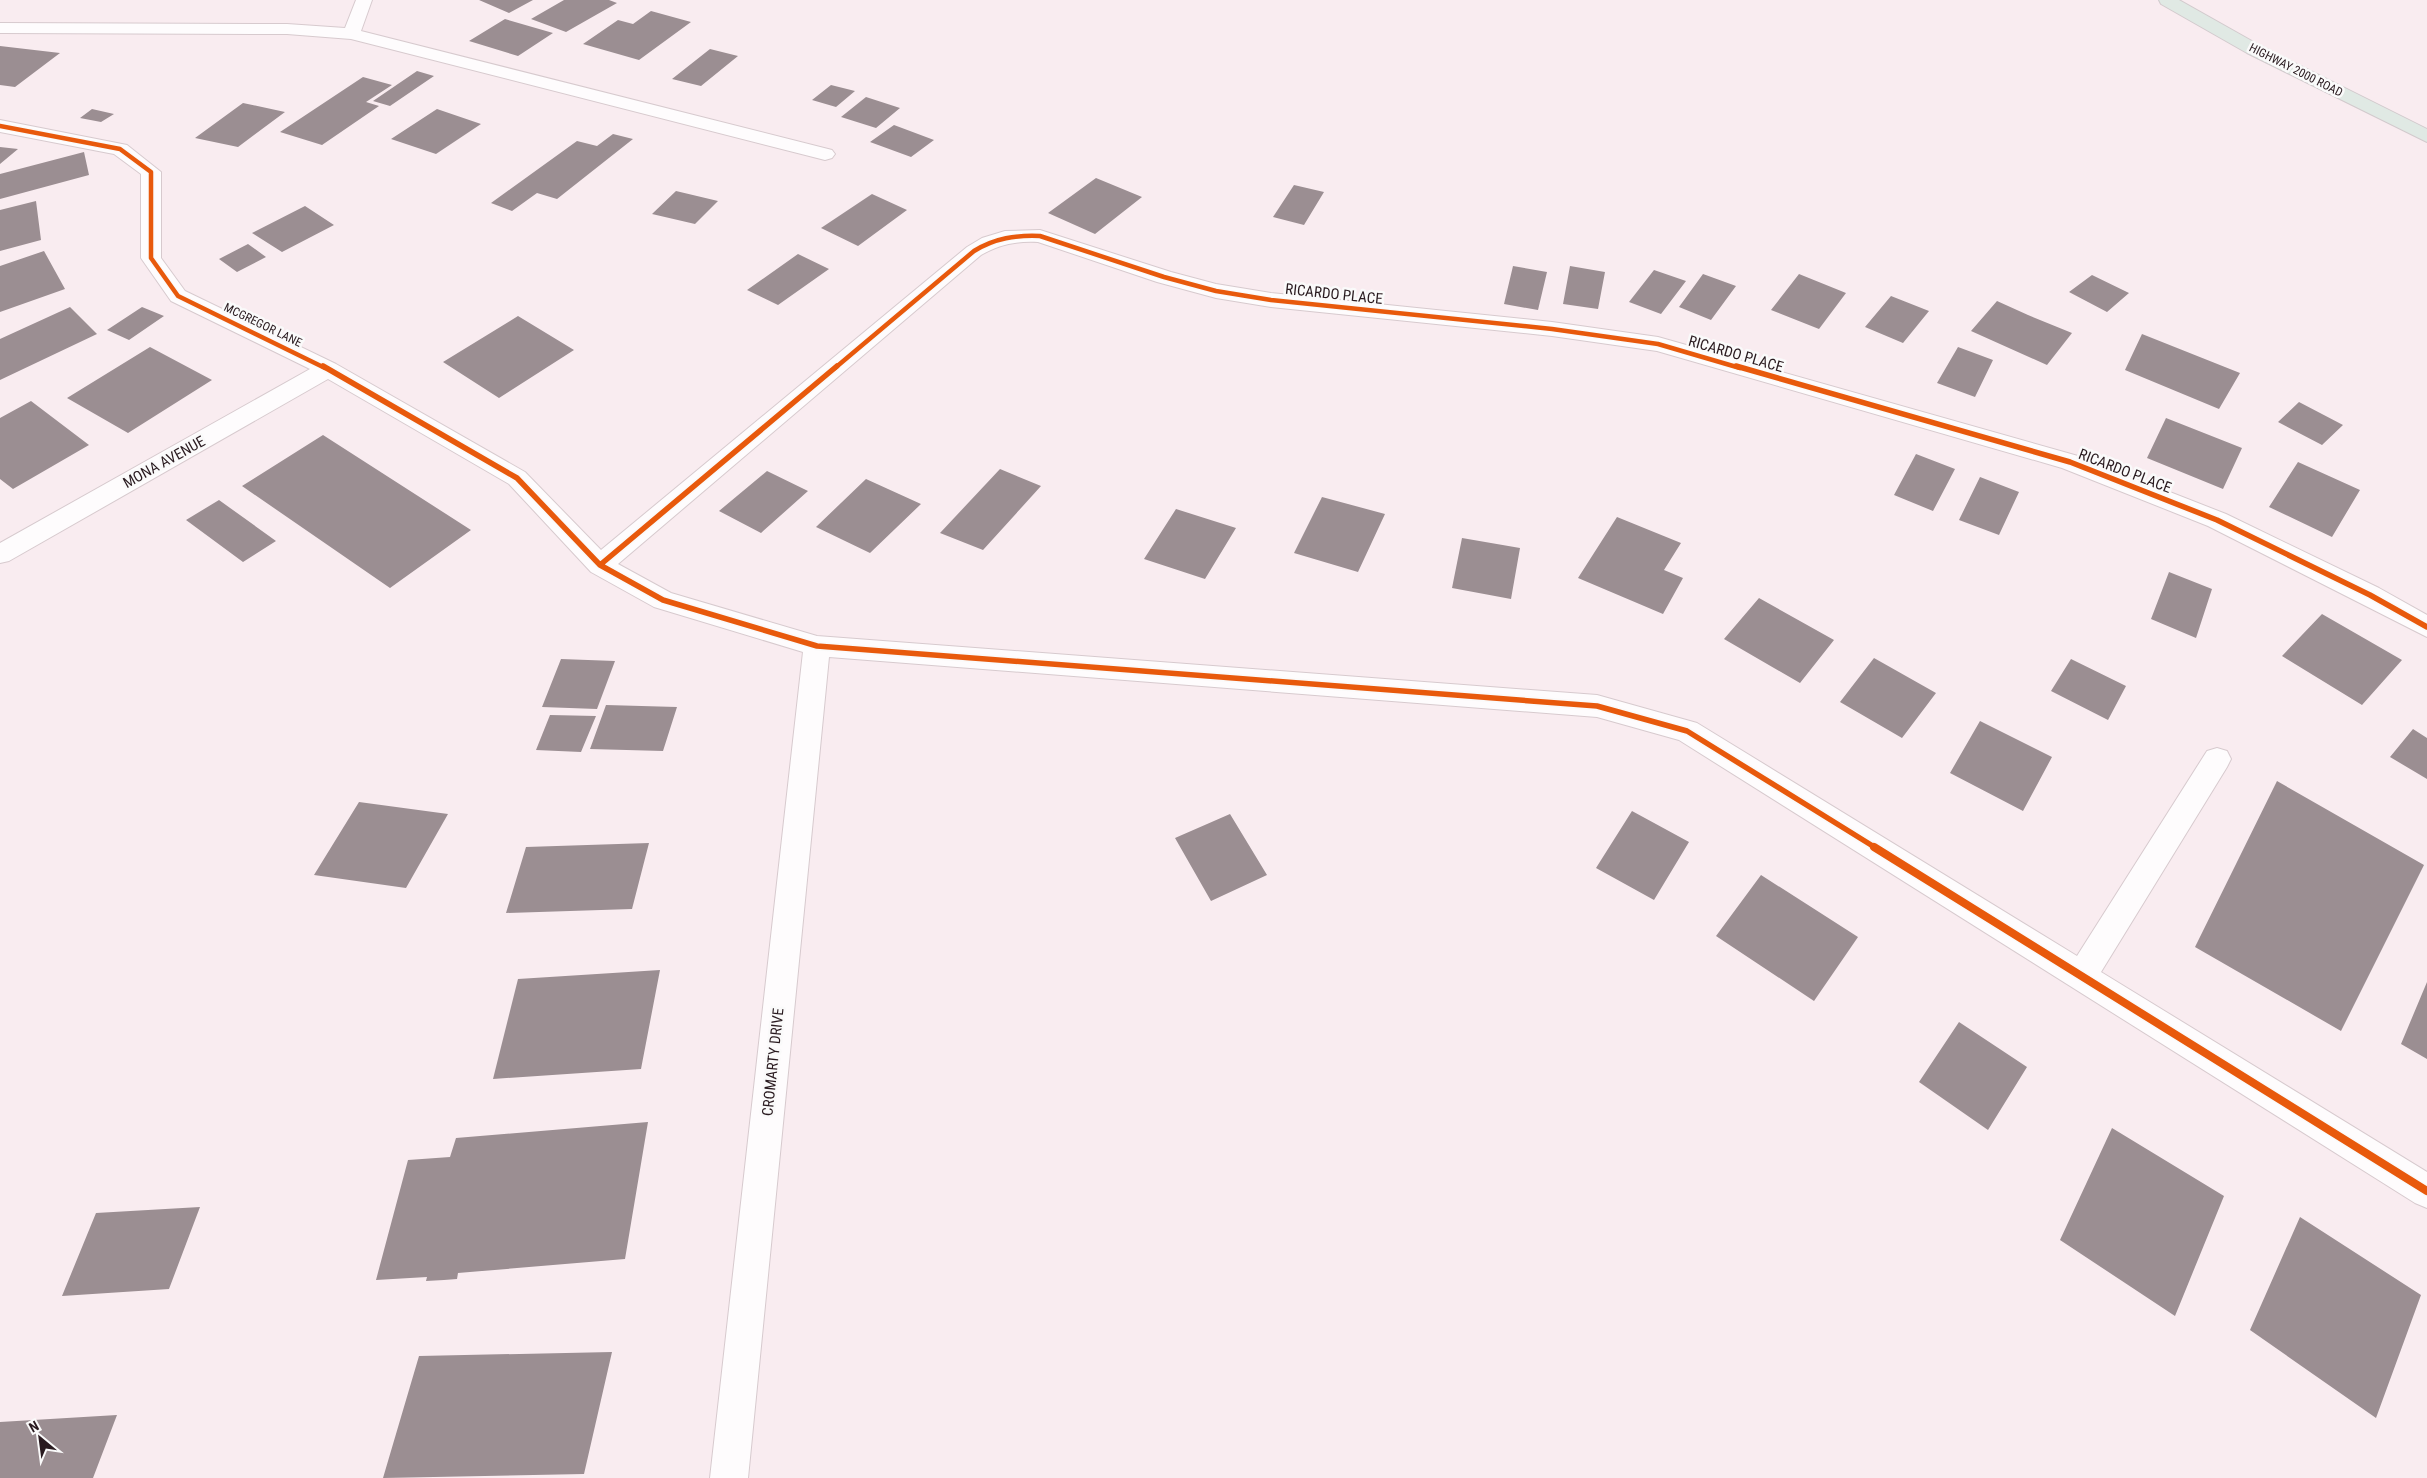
<svg xmlns="http://www.w3.org/2000/svg" width="2427" height="1478" font-family="'Roboto Condensed',sans-serif">
	<rect width="100%" height="100%" fill="#f9ecf0"/>
	<path fill="#9b8e92" d="M479,0h54l-24,13z
		M564,0h45l8,3 -51,29 -35,-13z
		M651,11l40,11 -52,38 -56,-16 35,-24 15,4z
		M505,19l48,14 -35,23 -49,-15z
		M0,46l60,7 -45,34 -15,-2z
		M710,49l28,7 -37,30 -29,-7z
		M417,71l17,5 -44,30 -17,-5z
		M363,77l29,8 -26,17 13,4 -57,39 -42,-13z
		M831,85l24,6 -19,16 -24,-7z
		M866,97l34,11 -24,20 -35,-11z
		M243,103l42,9 -47,35 -43,-9z
		M92,109l22,5 -13,8 -21,-4z
		M437,109l44,15 -45,30 -45,-15z
		M894,125l40,15 -23,17 -41,-15z
		M613,134l20,5 -76,60 -20,-6 -25,18 -21,-8 86,-62 20,5z
		M0,147l18,2 -18,15z
		M84,152l5,23 -89,24v-25z
		M1096,178l46,19 -47,37 -47,-21z
		M1294,185l30,7 -20,33 -31,-8z
		M676,191l42,10 -23,23 -43,-10z
		M872,194l35,16 -49,36 -37,-18z
		M36,201l5,39 -41,11v-41z
		M305,206l29,19 -52,27 -30,-19z
		M248,244l18,13 -29,15 -18,-13z
		M44,251l21,38 -65,23v-46z
		M798,254l31,15 -51,36 -31,-15z
		M1513,266l34,6 -9,38 -34,-6z
		M1570,266l35,6 -7,37 -35,-5z
		M1654,270l32,11 -25,33 -32,-12z
		M1703,274l33,12 -25,34 -32,-13z
		M1799,274l47,19 -27,36 -48,-19z
		M2092,275l37,18 -22,19 -38,-20z
		M1891,296l38,15 -26,32 -38,-16z
		M1997,301l31,14 44,18 -25,32 -76,-34z
		M70,307l27,27 -97,46v-41z
		M142,307l22,9 -35,24 -22,-10z
		M518,316l56,34 -75,48 -56,-36z
		M2142,334l98,39 -21,36 -94,-39z
		M150,347l62,33 -84,53 -61,-35z
		M1958,347l35,13 -18,37 -38,-14z
		M31,401l58,44 -76,44 -13,-10v-61z
		M2299,402l44,23 -21,20 -44,-23z
		M2166,418l76,30 -19,41 -76,-31z
		M323,435l148,95 -81,58 -148,-102z
		M1916,454l39,15 -22,42 -39,-16z
		M2298,462l62,28 -28,47 -63,-30z
		M1000,469l41,17 -58,64 -43,-17z
		M767,471l41,20 -47,42 -42,-22z
		M1980,477l39,15 -20,43 -40,-15z
		M866,479l55,25 -51,49 -54,-26z
		M1322,497l63,17 -27,58 -64,-19z
		M219,500l57,41 -33,21 -57,-42z
		M1176,509l60,19 -31,51 -61,-20z
		M1617,517l64,26 -17,27 19,8 -20,36 -85,-36z
		M1462,538l58,10 -9,51 -59,-11z
		M2169,572l43,17 -16,49 -45,-19z
		M1759,598l75,42 -34,43 -76,-44z
		M2322,614l80,46 -40,45 -80,-49z
		M1874,658l62,35 -34,45 -62,-36z
		M561,659l54,2 -18,48 -55,-2z
		M2071,659l55,27 -18,34 -57,-29z
		M606,705l71,2 -14,44 -73,-2z
		M550,715l46,1 -15,36 -45,-2z
		M1980,721l72,36 -29,54 -73,-38z
		M2413,729l14,9v41l-37,-22z
		M2277,781l147,84 -83,166 -146,-84z
		M359,802l89,12 -42,74 -92,-13z
		M1632,811l57,31 -35,58 -58,-32z
		M1230,814l37,61 -56,26 -36,-63z
		M649,843l-17,66 -126,4 20,-66z
		M1761,875l97,62 -44,64 -98,-65z
		M660,970l-19,99 -148,10 25,-100z
		M2427,982v77l-26,-15z
		M1959,1022l68,45 -39,63 -69,-48z
		M648,1122l-23,137 -167,14 -1,6 -13,1 -18,1 1,-4 -51,3 32,-120 42,-3 6,-19z
		M2112,1128l112,68 -49,120 -115,-76z
		M200,1207l-31,82 -107,7 34,-83z
		M2300,1217l121,78 -45,123 -126,-88z
		M612,1352l-28,122 -201,4 36,-122z
		M117,1415l-24,63h-93v-56z"/>
	<g fill="none" stroke-linecap="round" stroke-linejoin="round">
		<defs>
			<path id="street" d="M356,0h16l-11,31 471,119 3,4 -3,4 -7,2 -474,-121 -64,-5 -287,-1v-10l287,1 58,4z
				M0,120l127,25 34,27v86l24,33 151,73 189,108 76,78 366,-303 15,-9 23,-7 35,-1 131,42 45,12 55,9 281,29 106,15 420,119 148,58 153,74 48,27v22l-219,-111 -146,-58 -405,-117 -105,-15 -281,-29 -55,-9 -59,-16 -119,-40c-22,-1 -38,2 -57,13l-363,309 53,29 146,43 780,59 100,28 380,233 130,-205 10,-3 10,3 4,8 -4,8 -126,205 326,200v36l-12,-5 -736,-463 -82,-23 -768,-60 -81,821h-38l93,-826 -149,-45 -63,-35 -82,-88 -181,-105 -319,182 -9,2v-20l310,-174 -139,-68 -30,-43v-84l-27,-20 -114,-22z"/>
			<path id="primary" d="M2159,0h20l80,45 168,84v13l-180,-89 -86,-49z"/>
		</defs>
		<use href="#street" stroke="#d7cace" stroke-width="2"/>
		<use href="#primary" stroke="#d2cacd" stroke-width="2"/>
		<use href="#street" fill="#fefcfd" fill-rule="evenodd"/>
		<use href="#primary" fill="#e0e9e4" fill-rule="evenodd"/>
		<defs>
			<path id="cycleway-far2" d="M0,126l120,23 31,23v86l27,38 147,72
				M835,368l139,-117c21,-13 42,-16 66,-15l124,41 52,14 55,9 281,29 106,15 82,24"/>
			<path id="cycleway-far1" d="M323,366l194,112 83,87 63,35 154,46 780,60 90,25 189,117
				M1736,366l334,96 147,58 153,75 57,32
				M600,565l237,-199"/>
			<path id="cycleway" d="M1874,847l553,344"/>
		</defs>
		<use href="#cycleway-far2" stroke="#fafafa" stroke-width="7"/>
		<use href="#cycleway-far1" stroke="#fafafa" stroke-width="9"/>
		<use href="#cycleway" stroke="#fafafa" stroke-width="11"/>
		<use href="#cycleway-far2" stroke="#e8590c" stroke-width="4.5"/>
		<use href="#cycleway-far1" stroke="#e8590c" stroke-width="5.5"/>
		<use href="#cycleway" stroke="#e8590c" stroke-width="8"/>
	</g>
	<g text-anchor="middle" dominant-baseline="central" stroke-width="5" stroke-linejoin="round" paint-order="stroke">
		<g font-size="12" fill="#291a1f" stroke="#fafafa">
			<text transform="translate(2296 70) rotate(27)">HIGHWAY 2000 ROAD</text>
			<text transform="translate(263 325) rotate(26)">MCGREGOR LANE</text>
		</g>
		<g font-size="15" fill="#291a1f" stroke="#fafafa">
			<text transform="translate(1334 294) rotate(6)">RICARDO PLACE</text>
			<text transform="translate(1736 354) rotate(16)">RICARDO PLACE</text>
			<text transform="translate(164 462) rotate(-29)">MONA AVENUE</text>
			<text transform="translate(2125 471) rotate(21)">RICARDO PLACE</text>
			<text transform="translate(773 1062) rotate(-84)">CROMARTY DRIVE</text>
		</g>
	</g>
	<g transform="translate(40 1438) rotate(331)" stroke="#fafafa" stroke-width="4" paint-order="stroke">
	<path d="M0-4L9 19L0 12L-9 19Z" fill="#291a1f"/>
	<text y="-8" font-size="14" font-weight="bold" text-anchor="middle" fill="#291a1f">N</text>
	</g>
</svg>
